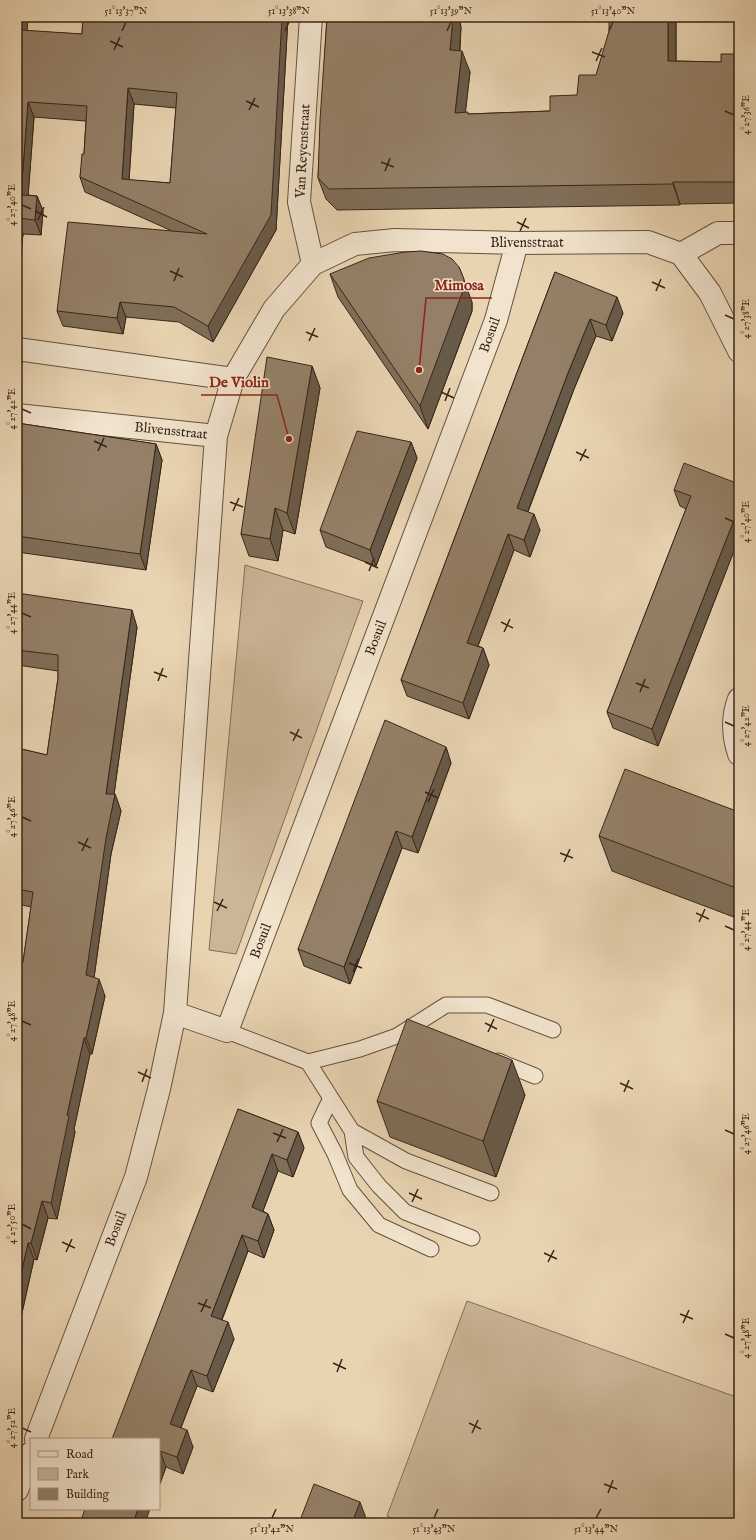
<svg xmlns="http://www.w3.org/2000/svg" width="756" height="1540" font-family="'IM FELL English',serif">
	<rect width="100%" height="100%" fill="#e9d4b2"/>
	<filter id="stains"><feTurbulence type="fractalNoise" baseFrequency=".005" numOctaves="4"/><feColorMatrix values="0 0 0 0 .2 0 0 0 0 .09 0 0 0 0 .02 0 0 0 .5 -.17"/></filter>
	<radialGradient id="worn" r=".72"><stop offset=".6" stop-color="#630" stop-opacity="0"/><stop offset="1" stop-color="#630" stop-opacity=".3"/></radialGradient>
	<path fill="#cbb698" stroke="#826e58" d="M245,565l118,36 -127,353 -27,-4z
		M467,1301l272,97v125h-335l-17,-7z"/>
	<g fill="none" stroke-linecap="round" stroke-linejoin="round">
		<defs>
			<path id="service" d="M227,1031l81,31
				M498,1061l37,15
				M308,1062l52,-13 37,-13 49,-31h41l66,25
				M308,1062l44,69 4,26 23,29 26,26 67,26
				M331,1098l-12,25 16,31 15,36 29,35 52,24
				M352,1131l54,30 85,32"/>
			<path id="minor" d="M311,17l-12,185 14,62
				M681,254l29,39 29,58
				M17,349l216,30
				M17,415l199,21
				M739,699c-7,18 -6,37 0,55
				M175,1013l52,18 269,-711 21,-77
				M36,1439l100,-262 23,-88 16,-76 41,-577 17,-57 41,-70 39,-45 42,-20 40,-4 122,3 131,-1 33,12 37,-21h21
				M17,1490l14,-37"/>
		</defs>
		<use href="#service" stroke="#64513e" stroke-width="17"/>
		<use href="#minor" stroke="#64513e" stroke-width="24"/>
		<use href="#service" stroke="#f1e3cd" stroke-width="15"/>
		<use href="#minor" stroke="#f1e3cd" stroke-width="22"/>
	</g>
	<path fill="#7f6e59" stroke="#382517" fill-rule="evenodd" d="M17,17h11l-1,14 55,3 1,-17h205l-12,213 -63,112 -34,-20 -53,-5 -3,17 -60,-8 -6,-15 115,-80 -87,-39 -5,-15 4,-23 2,-33 -52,-4 -6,78 9,1 6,15 -2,24 -18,-1 -5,46h-1zM134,104l42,4 -6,75 -41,-3z
		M327,17h133v6l1,4 -1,24 10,21 -5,40 4,2 81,-3 27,-16 19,-20 80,-58v44l45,1 18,-8v149l-59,1v1l-343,5 -11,-11 -8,-21z
		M555,272l68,41 -11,28 -16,-5 -22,53 -46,123 12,18 -10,27 -16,-7 -36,96 5,2 6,17 -20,54 -62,-23 -6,-16z
		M330,274l142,28v9l-44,118 -90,-132z
		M312,366l8,22 -25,146 -12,-4 -5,31 -29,-5 -8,-22z
		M17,423l139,21 6,16 -16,110 -129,-18z
		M411,442l6,16 -41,108 -50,-19 -6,-17z
		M739,484v54l-81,208 -45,-18 -6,-16 79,-203 -6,-3 -6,-16z
		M17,593l120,34 -23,167h1l6,17 -10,43 -17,124 11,18 -13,58h-2l-16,75 1,3 -18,87 -9,-1 -11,42 -3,-1 -17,76 6,-373 8,-55 -14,-3v-156l30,7 11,-77v-7l-41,-6z
		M446,747l5,16 -33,90 -16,-5 -52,136 -46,-18 -6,-17z
		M739,812v107l-127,-48 -13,-35z
		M525,1095l-29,82 -106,-40 -13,-36z
		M238,1109l60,23 6,16 -11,29 -15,-6 -15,40 5,3 6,16 -10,28 -16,-7 -26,69 12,19 -21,53 -16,-6 -16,42 12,19 -10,27 -17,-7 -7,19v-47z"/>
	<path fill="#685a49" stroke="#382517" d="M22,17h6l-2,28 -5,-15z
		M282,17h6l-12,213 -63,112 -5,-16z
		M453,17h7v6l1,4 -3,44 -8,-21z
		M668,17h8v65l-8,-21z
		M462,51l8,21 -7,62 -8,-21z
		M128,88l6,16 -6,91 -6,-16z
		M28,102l6,15 -7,93 -6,-15z
		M673,182l7,22v1l-7,-21z
		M37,196l6,15 -2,24 -6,-15z
		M18,218l5,16 -5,46 -1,-4z
		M459,267l13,35v9l-44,118 -8,-23z
		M617,297l6,16 -11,28 -6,-16z
		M120,302l6,15 -3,17 -6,-16z
		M590,319l6,17 -22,53 -51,135 -6,-16 51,-135z
		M312,366l8,22 -25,146 -8,-21z
		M411,442l6,16 -41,108 -6,-16z
		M156,444l6,16 -16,110 -6,-16z
		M739,507v31l-81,208 -6,-17z
		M275,508l8,22 -5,31 -8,-22z
		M534,514l6,16 -10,27 -6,-17z
		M508,534l6,16 -41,109 -6,-16z
		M132,610l5,17 -25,182 3,-15 6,17 -10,43 -19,138 -6,-17 20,-181z
		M483,648l6,17 -20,54 -6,-16z
		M446,747l5,16 -33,90 -6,-16z
		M396,831l6,17 -52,136 -6,-17z
		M99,979l6,17 -13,58 -6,-16z
		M84,1038l6,16 -16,75 1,3 -18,87 -6,-16 16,-88z
		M512,1060l13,35 -29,82 -13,-36z
		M298,1132l6,16 -11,29 -6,-17z
		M272,1154l6,17 -20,53 -6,-17z
		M42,1201l6,17 -11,42 -6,-17z
		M268,1214l6,16 -10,28 -6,-17z
		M242,1235l6,16 -31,81 -6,-16z
		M28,1243l6,16 -17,76v-43z
		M228,1322l6,17 -21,53 -6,-16z
		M191,1370l6,16 -21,54 -6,-16z
		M187,1430l6,17 -10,27 -6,-17z
		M160,1451l6,16 -7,19v-32z
		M360,1502l6,16 -2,5h-12z
		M138,1509h12l-5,14h-12z"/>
	<path fill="#948068" stroke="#382517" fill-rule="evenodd" d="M17,17h5l-1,13 61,4 1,-17h199l-11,198 -63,111 -34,-19 -54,-5 -3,16 -60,-7 11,-89 139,12 -127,-57 2,-23h2l3,-48 -59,-4 -7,93 16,1 -2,24 -17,-2 -1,5zM128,88l49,5 -7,90 -48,-4z
		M327,17h126l-3,33 12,1 -7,62 13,-1v2l82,-3v-15l27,-1 2,-20h17l13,-44v-14h59v44l53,1v-8h18v128h-66v2l-344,5 -11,-11 2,-58z
		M421,251l22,3 9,5 7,8 5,12v9l-44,118 -90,-132 39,-16 36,-6z
		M555,272l62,25 -11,28 -16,-6 -22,54 -51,135 17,6 -10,26 -16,-6 -41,109 16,5 -20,55 -62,-23z
		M267,357l45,9 -25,147 -12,-5 -5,31 -29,-5z
		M17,423l139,21 -16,110 -123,-18z
		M357,431l54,11 -41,108 -50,-20z
		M684,463l55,21v23l-87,222 -45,-17 84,-216 -17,-6z
		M17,593l115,17 -26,184h9l-9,44 -20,137 13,4 -13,59h-2l-17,77 2,1 -18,87 -9,-2 -11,42h-3l-11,49v-331l6,1 10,-70 -16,-3v-141l30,7 11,-77v-23l-41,-5z
		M385,720l61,27 -34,90 -16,-6 -52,136 -46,-18z
		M625,769l114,43v77l-140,-53z
		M407,1019l105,41 -29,81 -106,-40z
		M238,1109l60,23 -11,28 -15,-6 -20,53 16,7 -10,27 -16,-6 -31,81 17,6 -21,54 -16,-6 -21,54 17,6 -10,27 -17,-6 -1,3v-15h-47z
		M314,1484l46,18 -8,21h-53z
		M85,1509h53l-5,14h-53z"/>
	<path fill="none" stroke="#382517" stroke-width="1.5" d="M122,31l4,-9M285,31l4,-9M447,31l4,-9M609,31l4,-9M110,41l13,6M114,50l6,-13M592,52l13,5M596,61l6,-13M246,101l13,6M249,110l6,-12M725,111l9,4M381,162l13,5M385,171l5,-13M22,205l9,4M35,211l12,6M38,220l6,-13M517,222l12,6M520,231l6,-13M170,271l13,6M174,281l5,-13M652,282l13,6M656,291l5,-12M725,315l9,4M306,332l12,5M309,341l6,-13M441,392l13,6M445,401l5,-13M22,409l9,4M94,441l13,6M98,451l6,-13M576,452l13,6M580,461l6,-12M230,502l13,5M233,511l6,-13M725,518l9,4M365,562l13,6M369,571l5,-13M22,613l9,4M501,622l12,6M504,632l6,-13M154,672l13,5M158,681l5,-13M636,683l13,5M640,692l5,-13M725,722l9,4M290,732l12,6M293,741l6,-12M425,792l13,6M428,802l6,-13M22,817l9,4M78,842l13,6M82,851l6,-13M560,853l13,5M564,862l6,-13M214,902l13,6M217,911l6,-12M696,913l13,6M699,922l6,-13M725,926l9,4M349,963l13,5M353,972l5,-13M22,1021l9,4M485,1023l12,6M488,1032l6,-13M138,1072l13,6M142,1082l5,-13M620,1083l13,6M624,1092l5,-12M725,1130l9,4M273,1133l13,5M277,1142l6,-13M409,1193l13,6M412,1202l6,-13M22,1224l9,5M62,1242l13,6M66,1252l6,-13M544,1253l13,6M548,1262l6,-12M198,1303l13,5M201,1312l6,-13M680,1314l13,5M683,1323l6,-13M725,1334l9,4M333,1363l13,6M337,1372l5,-13M469,1423l12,6M22,1428l9,4M472,1433l6,-13M604,1484l13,5M608,1493l5,-13M272,1518l4,-9M434,1518l4,-9M596,1518l5,-9"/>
	<g text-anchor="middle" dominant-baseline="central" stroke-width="3" stroke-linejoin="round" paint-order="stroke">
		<g font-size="14" fill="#382517" stroke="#f1e3cd">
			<text transform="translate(303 151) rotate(-87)">Van Reyenstraat</text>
			<text x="527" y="243">Blivensstraat</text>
			<text transform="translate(490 335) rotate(-70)">Bosuil</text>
			<text transform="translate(171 431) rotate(6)">Blivensstraat</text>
			<text transform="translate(376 638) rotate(-69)">Bosuil</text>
			<text transform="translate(261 941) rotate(-69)">Bosuil</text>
			<text transform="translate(116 1229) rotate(-69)">Bosuil</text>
		</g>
	</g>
	<path fill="none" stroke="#8f2418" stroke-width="1.5" d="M419 370L426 298H492M289 439L277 395H201"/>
	<g fill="#8f2418" stroke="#f1e3cd" stroke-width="1.5">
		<circle cx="419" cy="370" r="4"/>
		<circle cx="289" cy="439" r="4"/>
	</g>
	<g font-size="15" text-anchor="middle" font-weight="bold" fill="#8f2418" stroke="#f1e3cd" stroke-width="3" stroke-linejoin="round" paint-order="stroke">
		<text x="459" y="290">Mimosa</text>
		<text x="239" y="387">De Violin</text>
	</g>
	<rect width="756" height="1540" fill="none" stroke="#e9d4b2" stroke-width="44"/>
	<rect x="30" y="1438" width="130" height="72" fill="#f1e3cd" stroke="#a79784"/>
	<rect x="38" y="1451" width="20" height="6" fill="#f1e3cd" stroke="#a79784"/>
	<text x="66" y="1458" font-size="12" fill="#382517">Road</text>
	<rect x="38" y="1468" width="20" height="12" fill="#cbb698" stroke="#a79784"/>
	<text x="66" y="1478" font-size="12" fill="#382517">Park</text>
	<rect x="38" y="1488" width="20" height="12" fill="#948068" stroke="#a79784"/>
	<text x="66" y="1498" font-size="12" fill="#382517">Building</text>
	<rect x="22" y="22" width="712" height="1496" fill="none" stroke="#382517" stroke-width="1.5"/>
	<g font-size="10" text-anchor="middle" fill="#382517">
		<text x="126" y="14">51°13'37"N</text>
		<text x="289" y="14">51°13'38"N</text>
		<text x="451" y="14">51°13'39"N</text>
		<text x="613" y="14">51°13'40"N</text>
		<text transform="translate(745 115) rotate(-90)" y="4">4°27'36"E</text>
		<text transform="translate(11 205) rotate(-90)" y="4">4°27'40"E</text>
		<text transform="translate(745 319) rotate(-90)" y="4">4°27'38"E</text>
		<text transform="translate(11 409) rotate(-90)" y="4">4°27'42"E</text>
		<text transform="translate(745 522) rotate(-90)" y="4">4°27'40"E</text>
		<text transform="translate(11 613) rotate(-90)" y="4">4°27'44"E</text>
		<text transform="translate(745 726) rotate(-90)" y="4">4°27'42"E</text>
		<text transform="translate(11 817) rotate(-90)" y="4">4°27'46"E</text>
		<text transform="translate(745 930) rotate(-90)" y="4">4°27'44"E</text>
		<text transform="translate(11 1021) rotate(-90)" y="4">4°27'48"E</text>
		<text transform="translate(745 1134) rotate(-90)" y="4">4°27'46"E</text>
		<text transform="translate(11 1224) rotate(-90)" y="4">4°27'50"E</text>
		<text transform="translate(745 1338) rotate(-90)" y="4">4°27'48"E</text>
		<text transform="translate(11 1428) rotate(-90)" y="4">4°27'52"E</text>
		<text x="272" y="1532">51°13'42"N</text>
		<text x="434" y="1532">51°13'43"N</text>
		<text x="596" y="1532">51°13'44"N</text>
	</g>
	<rect width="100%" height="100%" filter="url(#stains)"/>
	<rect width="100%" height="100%" fill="url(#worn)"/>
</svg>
